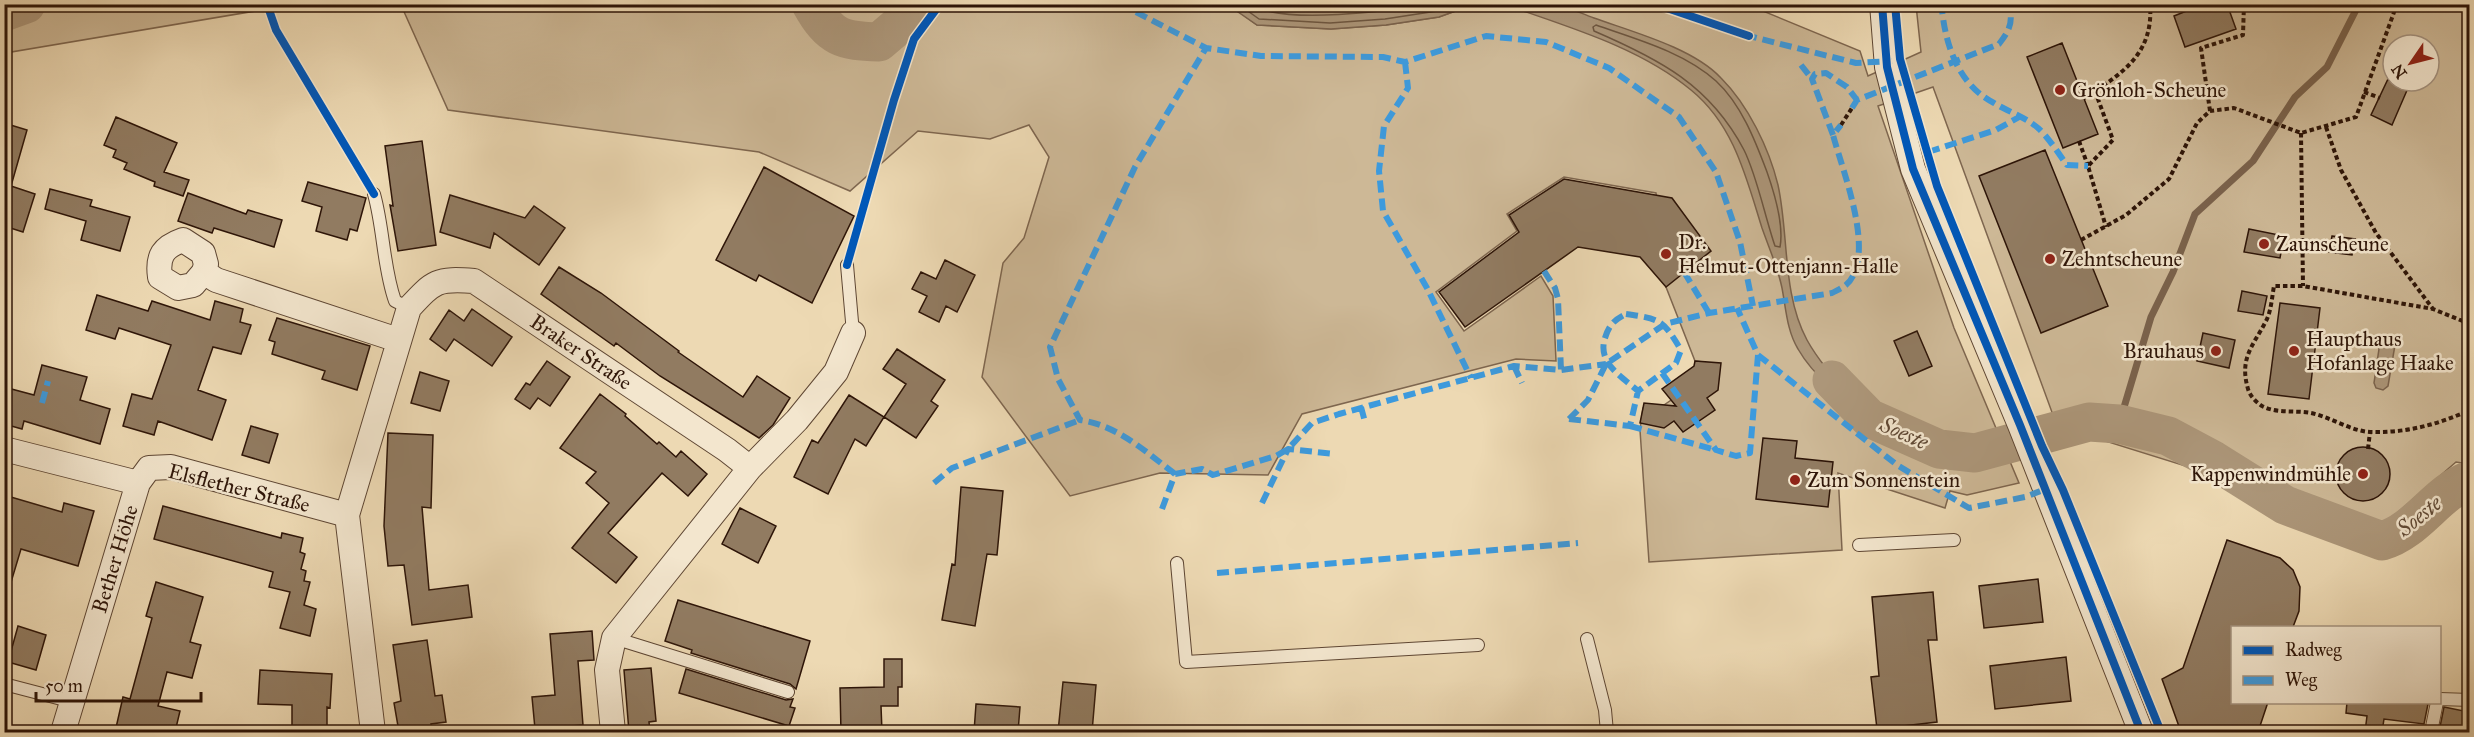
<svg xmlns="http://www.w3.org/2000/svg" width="2474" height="737" font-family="'IM FELL Great Primer',serif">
	<rect width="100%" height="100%" fill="#edd9b3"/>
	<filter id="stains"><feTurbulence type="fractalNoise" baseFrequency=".00333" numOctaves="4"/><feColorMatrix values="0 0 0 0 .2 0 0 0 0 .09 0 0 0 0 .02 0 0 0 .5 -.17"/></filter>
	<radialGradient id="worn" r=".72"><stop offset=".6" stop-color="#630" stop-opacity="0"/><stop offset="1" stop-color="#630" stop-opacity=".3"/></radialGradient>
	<path fill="#cdb896" stroke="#7e664f" stroke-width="1.5" fill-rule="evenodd" d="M5,4h286v1l-286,48z
		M1228,4l29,21 74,4 55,-4 53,-8 33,-12 274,-1 114,47 8,25 53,-24 -5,-47h553v459l-13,-2 -75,65 -324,-101 -124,-339 -55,19 76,222 65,155 -52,12 -17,-4 -5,17 -107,-35 4,77 -193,12 -9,-132 3,-22 15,1 41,-28 3,-19 -7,-1 -29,-74 -10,-94 -92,-16 -57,37 10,17 -81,61 28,39 77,-55 12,20 3,65 -40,-2 -214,55 -34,61 -108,-2 -90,23 -88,-119 21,-114 21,-25 25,-81 -20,-32 -39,14 -72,-8 -68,60 -91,-39 -311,-42 -47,-105zM2393,45h36v36h-36z"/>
	<path fill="#ac9679" stroke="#7a624c" stroke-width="1.5" d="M1228,5h244l-33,12 -53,8 -55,4 -74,-4z
		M1506,5c16,-1 35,-3 50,0 13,2 26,9 38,13 39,14 99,30 127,60 27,27 48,70 57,107 11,50 4,109 29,155 16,29 42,53 62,78 -25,-18 -55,-41 -71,-69 -11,-18 -12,-40 -16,-61 -4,-20 -13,-40 -20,-60 -16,-51 -28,-103 -71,-138 -52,-43 -123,-63 -185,-85z
		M2385,336l7,2 3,7 -7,41 -5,4 -7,-2 -2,-5 6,-41z"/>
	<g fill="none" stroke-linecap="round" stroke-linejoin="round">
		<path stroke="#6d5640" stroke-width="1.5" d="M1238,4l21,15 71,4 55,-4 52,-8 18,-7
			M1251,4c30,22 143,6 182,0
			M1596,25c40,14 88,27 120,56 25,23 39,59 51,91 7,20 17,54 13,75l-5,-1c-10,-29 -18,-70 -31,-96 -34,-65 -85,-91 -150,-119l-1,-4z"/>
		<path stroke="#7a624c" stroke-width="7" d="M2119,424l32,-107 22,-45 22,-58 58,-53 42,-64 32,-30 32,-63"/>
		<path stroke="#ac9679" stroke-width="39" d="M811,4c19,34 31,37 68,38l20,-17 18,-21
			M4,12l22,-8
			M1832,380l37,38 70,31 36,4 114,-31 30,2 49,12 45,24 72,45 97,36c35,-10 54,-48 88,-61"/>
	</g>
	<path fill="#917b61" stroke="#2e1508" stroke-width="1.5" d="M2204,4h23l9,25 -51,18 -11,-31z
		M2062,43l36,91 -35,14 -36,-91z
		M2388,79l20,9 -16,37 -21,-10z
		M116,117l61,26 -13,29 25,8 -6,16 -29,-10 1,-4 -31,-13 3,-6 -14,-6 3,-7 -12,-5z
		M4,123l23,7 -16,56 24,8 -12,38 -19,-6z
		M422,141l14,104 -38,6 -8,-46 3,1 -8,-60z
		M2045,150l63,156 -67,27 -62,-157z
		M764,167l90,49 -42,87 -53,-28 -3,6 -40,-21z
		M1564,179l108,19 39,53 -45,36 -26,-30 -62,-10 -113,80 -26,-35 80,-60 -10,-17z
		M308,182l58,16 -9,33 -7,-2 -3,11 -31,-9 6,-24 -20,-6z
		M50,189l42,11 -2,6 40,11 -10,34 -39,-11 5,-19 -41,-12z
		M188,193l58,21 2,-4 34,10 -8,27 -60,-19 -2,5 -34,-12z
		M450,195l75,23 9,-12 31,22 -26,37 -45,-32 -4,15 -50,-16z
		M2249,229l35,7 -4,22 -36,-6z
		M2332,236l23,3 -3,16 -23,-3z
		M945,260l30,15 -18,37 -11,-6 -7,16 -20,-10 8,-16 -15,-7 9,-17 15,7z
		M559,267l42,26 78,58 -1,1 65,45 14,-21 33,22 -17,27 -14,13 -99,-62 -44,-33 -2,3 -73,-52z
		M2242,291l25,5 -4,19 -25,-4z
		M97,295l51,16 4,-10 58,19 5,-19 28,8 -3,13 11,3 -10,29 -28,-7 -15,43 28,10 -14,40 -54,-19 -4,14 -31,-9 9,-32 20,5 19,-54 -52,-17 -4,11 -29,-9z
		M2280,303l40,5 -11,91 -41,-5z
		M472,309l40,28 -20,29 -38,-27 -8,12 -16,-12 19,-29 15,11z
		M277,318l93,28 -13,44 -35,-11 3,-8 -53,-17 3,-12 -6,-2z
		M1917,331l15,35 -23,10 -15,-35z
		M2203,333l32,7 -6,28 -32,-7z
		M897,349l48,31 -14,21 7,5 -22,32 -32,-21 22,-33 -23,-15z
		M547,361l23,16 -20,29 -12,-8 -8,11 -15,-10 11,-16 4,2z
		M1695,361l26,2 -3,27 -11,8 8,12 -32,22 -9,-11 -10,7 -24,-5 4,-20 32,3 -14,-17 32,-23z
		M42,365l45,12 -7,23 30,9 -10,35 -76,-23 -2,8 -18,-5v-37l30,8z
		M420,372l29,9 -9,30 -29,-8z
		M600,394l26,20 -1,2 32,28 2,-2 17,15 5,-6 26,23 -19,22 -26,-23 -54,60 29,24 -21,26 -44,-35 37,-45 -23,-20 10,-11 -36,-24z
		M849,395l35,22 -18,29 -11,-7 -27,55 -34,-17 18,-37 6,3z
		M251,426l27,8 -9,29 -27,-8z
		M388,433l45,2 -2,73 -9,-1 7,83 39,-5 4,32 -60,8 -8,-60 -16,1 -4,-40z
		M1763,438l34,3 -2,17 38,4 -5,45 -72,-8z
		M2336 474a27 27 0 1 1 54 0a27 27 0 1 1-54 0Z
		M961,487l42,4 -6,64 -10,-1 -12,72 -33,-6 10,-56 3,1z
		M4,495l58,17 2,-9 30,8 -16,55 -57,-17 -12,40 -5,-1z
		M163,506l118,32 1,-5 21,5 -3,14 5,2 -4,15 5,2 -2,10 6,1 -6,23 12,4 -6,27 -30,-8 10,-36 -21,-5 4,-15 -119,-33z
		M740,508l36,18 -18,37 -36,-19z
		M2227,540l53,18 13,12 7,17 -1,24 -6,16h-61v75h36l-10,30h-77l-19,-53 21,-11z
		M2038,579l5,43 -59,6 -5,-42z
		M156,582l47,15 -13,45 11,3 -9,33 -25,-6 -9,34 22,5 -5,21h-60l8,-35 7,2 22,-81 -6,-2z
		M1933,592l4,48h-9l9,82 -60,7 -6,-52 8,-1 -7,-79z
		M678,600l132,41 -14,48 -6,-5 -99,-31 1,-3 -27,-9z
		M18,626l28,9 -10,35 -28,-8z
		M592,631l2,29 -16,1 5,64 -48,4 -3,-32 23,-2 -5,-61z
		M427,640l8,56 7,-1 4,27 -15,2 1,8h-33l-5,-29 7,-2 -8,-56z
		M2066,657l5,44 -76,8 -5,-43z
		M884,659h18v28h-4v19h-17l1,26h-41l-1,-44 44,-1z
		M651,668l5,53 -7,1 1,10h-21l-5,-62z
		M686,669l100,31 7,-1 -3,8 5,1 -6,18 -110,-33z
		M260,670l72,4 -2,34 -3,-1v25h-35v-27l-34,-1z
		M1063,682l33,3 -4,47h-34z
		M2347,702h75l6,2 -4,20 -40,-5 -2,13h-17l2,-16 -21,-3z
		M976,704l44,3 -2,25h-44z
		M2444,707l25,5v20h-30z"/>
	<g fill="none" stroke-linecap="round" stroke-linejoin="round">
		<defs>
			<path id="service" d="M374,194c10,36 9,73 21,107l14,7
				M847,265l6,68
				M1859,545l95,-5
				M1177,563l9,99 292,-17
				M614,638l174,54
				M1587,639l18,71 2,22
				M4,684l69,18
				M2440,699l30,1
				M2431,732l6,-30"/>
			<path id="minor" d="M1882,4l5,63 26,102 107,256 121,307
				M204,272l-11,13 -15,3 -18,-11c-3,-21 3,-30 23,-37l20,13 3,11 -2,8 12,8 182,60
				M4,449l134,34 -75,249
				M750,468l47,-48 39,-48 17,-39
				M138,483l11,-15 22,-1 176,48 26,217
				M347,515l62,-207c25,-27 28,-30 65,-27l253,169 23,18 -136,170 -7,32 6,62"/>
		</defs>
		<use href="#service" stroke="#5e4633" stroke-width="14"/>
		<use href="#minor" stroke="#5e4633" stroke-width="26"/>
		<path stroke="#2e1508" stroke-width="4" stroke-dasharray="4.5 3" stroke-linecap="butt" d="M2095,91l18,49 -25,26 18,61
			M2364,92l16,6
			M2084,98c38,-24 70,-44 66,-94
			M2210,111l-9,-63 42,-13 1,-31
			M1841,125l11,-17
			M2326,127l15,43 35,63 57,76
			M2301,133l2,153
			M2079,141l9,25
			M2081,240l45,-25 43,-36 28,-56 13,-12 24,-3 67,25 55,-16 41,-113
			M2470,324l-37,-15 -130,-23h-29c-2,11 -3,26 -8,35 -13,25 -27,37 -18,68 2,7 8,13 14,17 15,8 33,4 49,7 20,4 41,19 61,19 35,1 67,-8 98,-22
			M2368,449l2,-17"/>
		<use href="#service" stroke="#f3e6ce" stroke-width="12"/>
		<use href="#minor" stroke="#f3e6ce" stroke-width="24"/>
		<path stroke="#3d9add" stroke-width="6" stroke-dasharray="12 6" stroke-linecap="butt" d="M1120,4l86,44 55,8 122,1 22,5 81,-26 60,6 63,26 70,49 37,55 24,70 13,64
			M1947,4l-5,6c4,37 17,75 52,93 15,9 31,14 44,25 11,10 20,25 29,37l21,1
			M1745,35l111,28 36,-2
			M1405,62l3,26 -24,38 -5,45 4,40 44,77 44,90
			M1801,65l11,14
			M1852,108l5,-8 142,-56c11,-14 15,-23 9,-40
			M1833,135l-21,-56 3,-5 11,-1 21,14 10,13
			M1928,152l68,-22 25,-14
			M1544,271l11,17 3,11 3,71
			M1684,272l25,41
			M1626,314c35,5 37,6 55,36l-5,13 -38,28c-17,-15 -41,-28 -33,-53 4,-13 9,-18 21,-24z
			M1758,355l139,110 72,43 56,-11 21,-8
			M1514,366l8,17
			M1662,373l54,77 20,6 14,-3 8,-98 -21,-47
			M42,403l6,-22
			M1361,407l4,15
			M1569,419l19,-19 18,-36 59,-40 44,-11 123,-20c9,-5 16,-7 21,-17 18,-35 -10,-104 -20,-141l8,-10
			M1569,419l61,7 8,-35
			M1630,426l86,24
			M1175,474c-29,-22 -58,-49 -95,-54l-22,-41 -8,-32 85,-180 71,-119
			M934,483l18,-15 128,-48
			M1262,503l26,-54 47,5
			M1162,509l13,-35 27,-5 11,6 63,-19 12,-7 24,-26 27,-9 175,-48 47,4 45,-6
			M1217,573l361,-30"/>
		<defs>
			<path id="cycleway" d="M267,4l9,26 98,164
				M1655,4l94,32
				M1882,4l5,63 26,102 107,256 121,307
				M1895,4l5,55 37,127 105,260 21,44 98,242
				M847,265l47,-165 20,-61 26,-35"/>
		</defs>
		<use href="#cycleway" stroke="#f3e6ce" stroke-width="11"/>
		<use href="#cycleway" stroke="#0057b8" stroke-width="8"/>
	</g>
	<g fill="#8f2418" stroke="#f3e6ce" stroke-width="2">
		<circle cx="2060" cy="90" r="6"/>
		<circle cx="2264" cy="244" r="6"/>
		<circle cx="1666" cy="254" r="6"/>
		<circle cx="2050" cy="259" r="6"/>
		<circle cx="2216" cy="351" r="6"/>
		<circle cx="2294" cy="351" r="6"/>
		<circle cx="2363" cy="474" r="6"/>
		<circle cx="1795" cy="480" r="6"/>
	</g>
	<g text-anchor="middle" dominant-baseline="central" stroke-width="5" stroke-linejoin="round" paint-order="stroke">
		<g font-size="21" fill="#2e1508" stroke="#f3e6ce" text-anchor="start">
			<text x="2072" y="90">Grönloh-Scheune</text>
			<text x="1678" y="242">Dr.<tspan x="1678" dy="24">Helmut-Ottenjann-Halle</tspan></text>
			<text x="2276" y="244">Zaunscheune</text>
			<text x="2062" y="259">Zehntscheune</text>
			<text x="2306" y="339">Haupthaus<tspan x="2306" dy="24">Hofanlage Haake</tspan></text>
			<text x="2204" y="351" text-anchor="end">Brauhaus</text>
			<text x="2351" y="474" text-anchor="end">Kappenwindmühle</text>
			<text x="1807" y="480">Zum Sonnenstein</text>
		</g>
		<g font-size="21" fill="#2e1508" stroke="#f3e6ce">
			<text transform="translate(581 352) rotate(34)">Braker Straße</text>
			<text transform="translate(239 488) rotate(14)">Elsflether Straße</text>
			<text transform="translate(115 559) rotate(-73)">Bether Höhe</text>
		</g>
		<g font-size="22" font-style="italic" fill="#604935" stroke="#f3e6ce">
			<text transform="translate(1904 433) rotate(24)">Soeste</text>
			<text transform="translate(2419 516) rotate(-39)">Soeste</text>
		</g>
	</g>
	<rect width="2474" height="737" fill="none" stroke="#edd9b3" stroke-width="24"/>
	<rect x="6" y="6" width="2462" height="725" fill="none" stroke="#2e1508" stroke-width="3"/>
	<rect x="12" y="12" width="2450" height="713" fill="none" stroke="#2e1508" stroke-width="1.5"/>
	<rect x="2231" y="626" width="210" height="78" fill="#f3e6ce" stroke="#a4927f" stroke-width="1.5"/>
	<rect x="2243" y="646" width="30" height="9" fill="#0057b8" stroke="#a4927f" stroke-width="1.5"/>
	<text x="2285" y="656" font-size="18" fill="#2e1508">Radweg</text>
	<rect x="2243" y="676" width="30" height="9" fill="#3d9add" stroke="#a4927f" stroke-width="1.5"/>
	<text x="2285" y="686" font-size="18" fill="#2e1508">Weg</text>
	<g transform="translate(2411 63) rotate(235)"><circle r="28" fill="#f3e6ce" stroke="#a4927f" stroke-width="1.5"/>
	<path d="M0-4.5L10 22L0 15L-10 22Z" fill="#8f2418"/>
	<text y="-9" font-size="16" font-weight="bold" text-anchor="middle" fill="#2e1508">N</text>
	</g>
	<path d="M36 692v9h165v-9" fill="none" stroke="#2e1508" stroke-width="3"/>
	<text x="45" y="692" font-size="18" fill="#2e1508" stroke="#f3e6ce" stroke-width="4.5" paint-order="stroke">50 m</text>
	<rect width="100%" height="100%" filter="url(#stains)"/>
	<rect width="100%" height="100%" fill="url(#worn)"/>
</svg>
